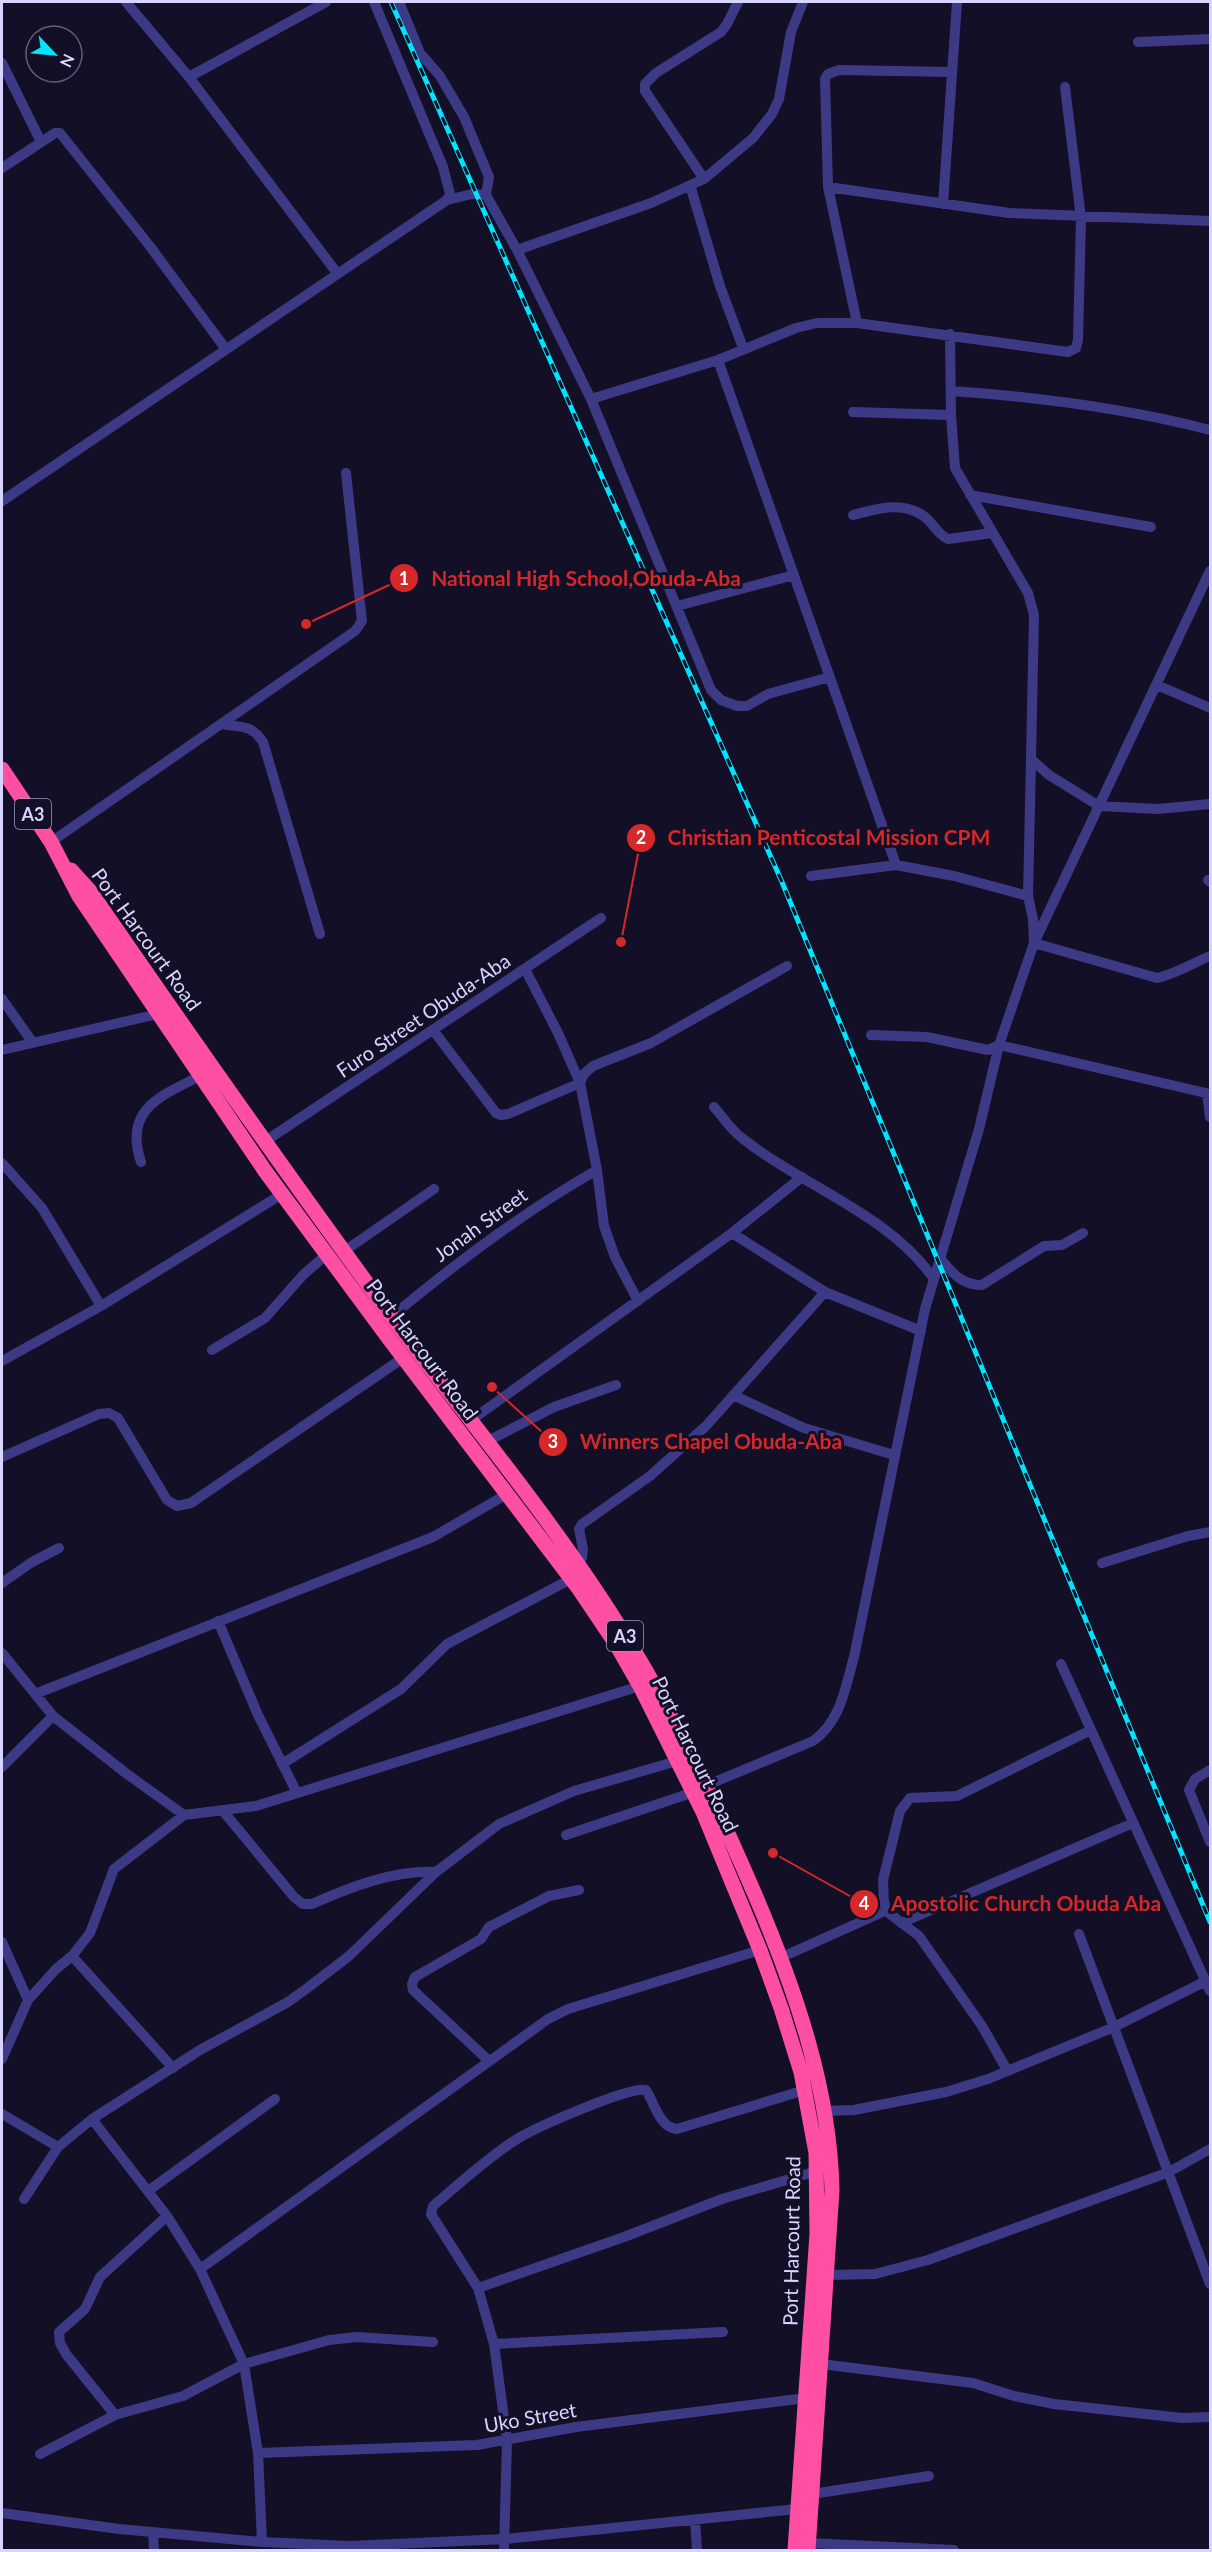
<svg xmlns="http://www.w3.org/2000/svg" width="1212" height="2552" font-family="Lato,sans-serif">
	<rect width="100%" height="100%" fill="#130f26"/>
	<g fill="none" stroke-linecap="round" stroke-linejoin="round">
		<path stroke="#3d3a85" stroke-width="10" d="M126,2l63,75 148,196
			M374,2l69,165 7,27 -3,6
			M399,2l21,51 20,23 24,41 25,60 -3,18
			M1138,42l72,-3
			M2,63l39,79
			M952,72l-113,-2 -11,4 -3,5 3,108 29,136 211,29 8,-4 2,-8 3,-122 -16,-131
			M189,77l137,-75
			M2,168l53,-35h5l89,112 76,103
			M704,179l-59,-88v-7l11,-11 65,-41 6,-8 11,-22
			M690,185l30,101 23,62
			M828,187l181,26 201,8
			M943,204l14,-202
			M517,250l74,149 120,291 10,10 16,6h10l21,-12 62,-17
			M950,334l1,81 4,53 73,125 6,22 -3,144 18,16 50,31 59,3 52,-5
			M718,360l178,505
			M951,391c88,6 174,17 259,39
			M591,399l127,-39 78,-32 21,-5h40
			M853,412l98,3
			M970,495l181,32
			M2,501l445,-301 25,-6 14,1 31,55 134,-47 53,-24 49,-41 19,-24 7,-15 12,-67 12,-30
			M853,515c23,-6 50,-15 72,2 9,7 12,17 23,22l44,-6
			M677,606l117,-31
			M1157,685l53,23
			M223,724c19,4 28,0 40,18l57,192
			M1031,759l-3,137 5,23 1,24 123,35c18,-4 36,-15 53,-22
			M51,842l304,-211 7,-10 -16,-148
			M811,876l85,-11 58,11 74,20
			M1208,880l2,2
			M525,969l33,64 22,50 17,87 7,56 11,31 23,44
			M2,999l31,44
			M433,1030l63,83 5,2 7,-1 72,-31 4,-9 9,-8 58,-23 136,-77
			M871,1035l56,2 61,13 11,-5 211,49
			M2,1050l156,-36
			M1207,1094l3,23
			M714,1107c9,10 17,23 28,31 60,48 147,76 192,141
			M264,1142l337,-224
			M141,1162c-18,-53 20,-66 59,-86
			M2,1163l40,45 59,98
			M732,1233l93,59 96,39
			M343,1252l91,-63
			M940,1258c12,15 22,27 42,27l62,-39 18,-1 21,-12
			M391,1317c66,-55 132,-105 206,-147
			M212,1350l53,-32 38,-43 23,-20
			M2,1361l99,-55 181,-112
			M733,1395l71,33 90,27
			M470,1421l262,-188 70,-56
			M486,1442l68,-35 62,-22
			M2,1457l97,-43 10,-1 9,5 49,82 10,6 14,-3 212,-145
			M575,1563l7,-5 1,-9 -4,-20 3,-5 68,-48 56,-50 119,-134
			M1102,1563l86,-27 22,-4
			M2,1583l30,-21 27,-14
			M218,1621l40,94 39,78
			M2,1653l51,63 74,58 57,41
			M1061,1664l149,327
			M35,1694l398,-157 74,-43
			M282,1764l119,-75 46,-45 124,-65
			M2,1767l51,-51
			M1210,1770l-15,9 -6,11 21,52
			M705,1786l108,-45c28,-20 32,-53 41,-84l71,-348 54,-180 20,-84 35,-102 176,-372
			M223,1811l71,86 9,7h9c38,-17 82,-34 124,-32
			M566,1835l128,-43
			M901,1923l232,-100
			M1079,1934l131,350
			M2,1942l26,58
			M72,1956l101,112
			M780,1958l107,-48
			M2,2059l26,-59 28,-31 16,-13 18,-23 24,-64 70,-54 72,-9 384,-120
			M488,2060l-75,-70 -1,-6 3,-7 66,-38 8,-12 60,-31 30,-6
			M1007,2070l-25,-44 -63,-90 -29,-22 -6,-11 -1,-23 17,-69 10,-13 47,-2 134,-66
			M824,2111l30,-1 92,-18 42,-13 126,-52 92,-46
			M2,2114l56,33
			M92,2119l75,97 33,53 44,95 14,89 4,89
			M148,2191l127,-92
			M24,2199l34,-52 34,-28 108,-69 88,-48 18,-13 43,-33 87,-84 63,-48 75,-33 103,-30
			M200,2269l348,-250 20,-10 192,-59
			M827,2275l48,-1 53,-14 241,-88 41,-23
			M478,2288l146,-51 98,-38 95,-28
			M494,2344l229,-12
			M821,2364l152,19 41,13 40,8 128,14 28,-1
			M115,2415l-49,-61 -6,-11 -1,-11 26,-23 15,-32 67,-61
			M258,2453l219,-8 99,-18 230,-29
			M40,2454l75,-39 68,-19 61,-32 85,-24 28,-3 76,5
			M812,2494l117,-18
			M2,2513l117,16 143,13 87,4 156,-7 292,-30
			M695,2520l2,30
			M153,2532l1,18
			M809,2543l145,7
			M504,2550l3,-110 -13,-96 -16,-56 -47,-74 2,-8c26,-22 54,-48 84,-67 18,-11 112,-53 129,-49 9,14 13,37 31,39l128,-39"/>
		<path stroke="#ff4fa3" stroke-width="15" d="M2,769l49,73 28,54 186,275 125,169 189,249 37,55 24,42 63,126 57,138 21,58 20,64 15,81 1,81 -22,316
			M71,870l19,21c95,138 191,275 290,410 82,112 174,219 247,338 50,81 91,170 129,258 39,92 74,192 76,293l-24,360"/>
		<defs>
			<path id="rail" d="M391,2l391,880 428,1040"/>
		</defs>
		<use href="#rail" stroke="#00e5ff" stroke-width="5"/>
		<use href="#rail" stroke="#130f26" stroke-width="3" stroke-dasharray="9" stroke-linecap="butt"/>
	</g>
	<g text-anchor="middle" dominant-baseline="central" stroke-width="6" stroke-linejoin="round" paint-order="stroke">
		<g fill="#130f26" stroke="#9e99be" stroke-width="1.5">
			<rect x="15" y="799" width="36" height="30" rx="4.5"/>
			<rect x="607" y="1621" width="36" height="30" rx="4.5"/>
		</g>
		<g font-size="18" font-weight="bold" fill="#d9d4ff">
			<text x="33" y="814">A3</text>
			<text x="625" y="1636">A3</text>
		</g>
		<g font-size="20" fill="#d9d4ff" stroke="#130f26">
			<text transform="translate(147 939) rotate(54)">Port Harcourt Road</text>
			<text transform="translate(423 1015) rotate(-34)">Furo Street Obuda-Aba</text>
			<text transform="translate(480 1224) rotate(-36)">Jonah Street</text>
			<text transform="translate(423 1349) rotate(53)">Port Harcourt Road</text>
			<text transform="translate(696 1754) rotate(64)">Port Harcourt Road</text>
			<text transform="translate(791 2241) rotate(-89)">Port Harcourt Road</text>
			<text transform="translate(530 2417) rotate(-10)">Uko Street</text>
		</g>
	</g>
	<path fill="none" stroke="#d62828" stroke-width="2" d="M306 624L404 578M621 942L641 838M492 1387L553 1442M773 1853L864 1904"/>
	<g fill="#d62828" stroke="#130f26" stroke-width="2">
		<circle cx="306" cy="624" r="6"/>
		<circle cx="621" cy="942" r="6"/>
		<circle cx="492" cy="1387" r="6"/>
		<circle cx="773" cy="1853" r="6"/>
		<circle cx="404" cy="578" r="15"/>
		<circle cx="641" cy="838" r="15"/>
		<circle cx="553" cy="1442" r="15"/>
		<circle cx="864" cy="1904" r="15"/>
	</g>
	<g font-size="18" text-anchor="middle" font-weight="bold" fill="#fff">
		<text x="404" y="585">1</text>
		<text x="641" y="844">2</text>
		<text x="553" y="1448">3</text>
		<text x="864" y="1910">4</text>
	</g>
	<g font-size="21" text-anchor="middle" font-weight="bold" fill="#d62828" stroke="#130f26" stroke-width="6" stroke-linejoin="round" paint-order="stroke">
		<text x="586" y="586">National High School,Obuda-Aba</text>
		<text x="829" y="845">Christian Penticostal Mission CPM</text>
		<text x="711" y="1449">Winners Chapel Obuda-Aba</text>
		<text x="1026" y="1911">Apostolic Church Obuda Aba</text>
	</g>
	<rect width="1212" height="2552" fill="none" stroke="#d9d4ff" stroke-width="6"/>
	<g transform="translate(54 54) rotate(116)"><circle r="28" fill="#130f26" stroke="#625e7d" stroke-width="1.5"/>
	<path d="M0-4.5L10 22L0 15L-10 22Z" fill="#00e5ff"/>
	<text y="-9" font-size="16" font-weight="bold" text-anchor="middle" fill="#d9d4ff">N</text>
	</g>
</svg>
